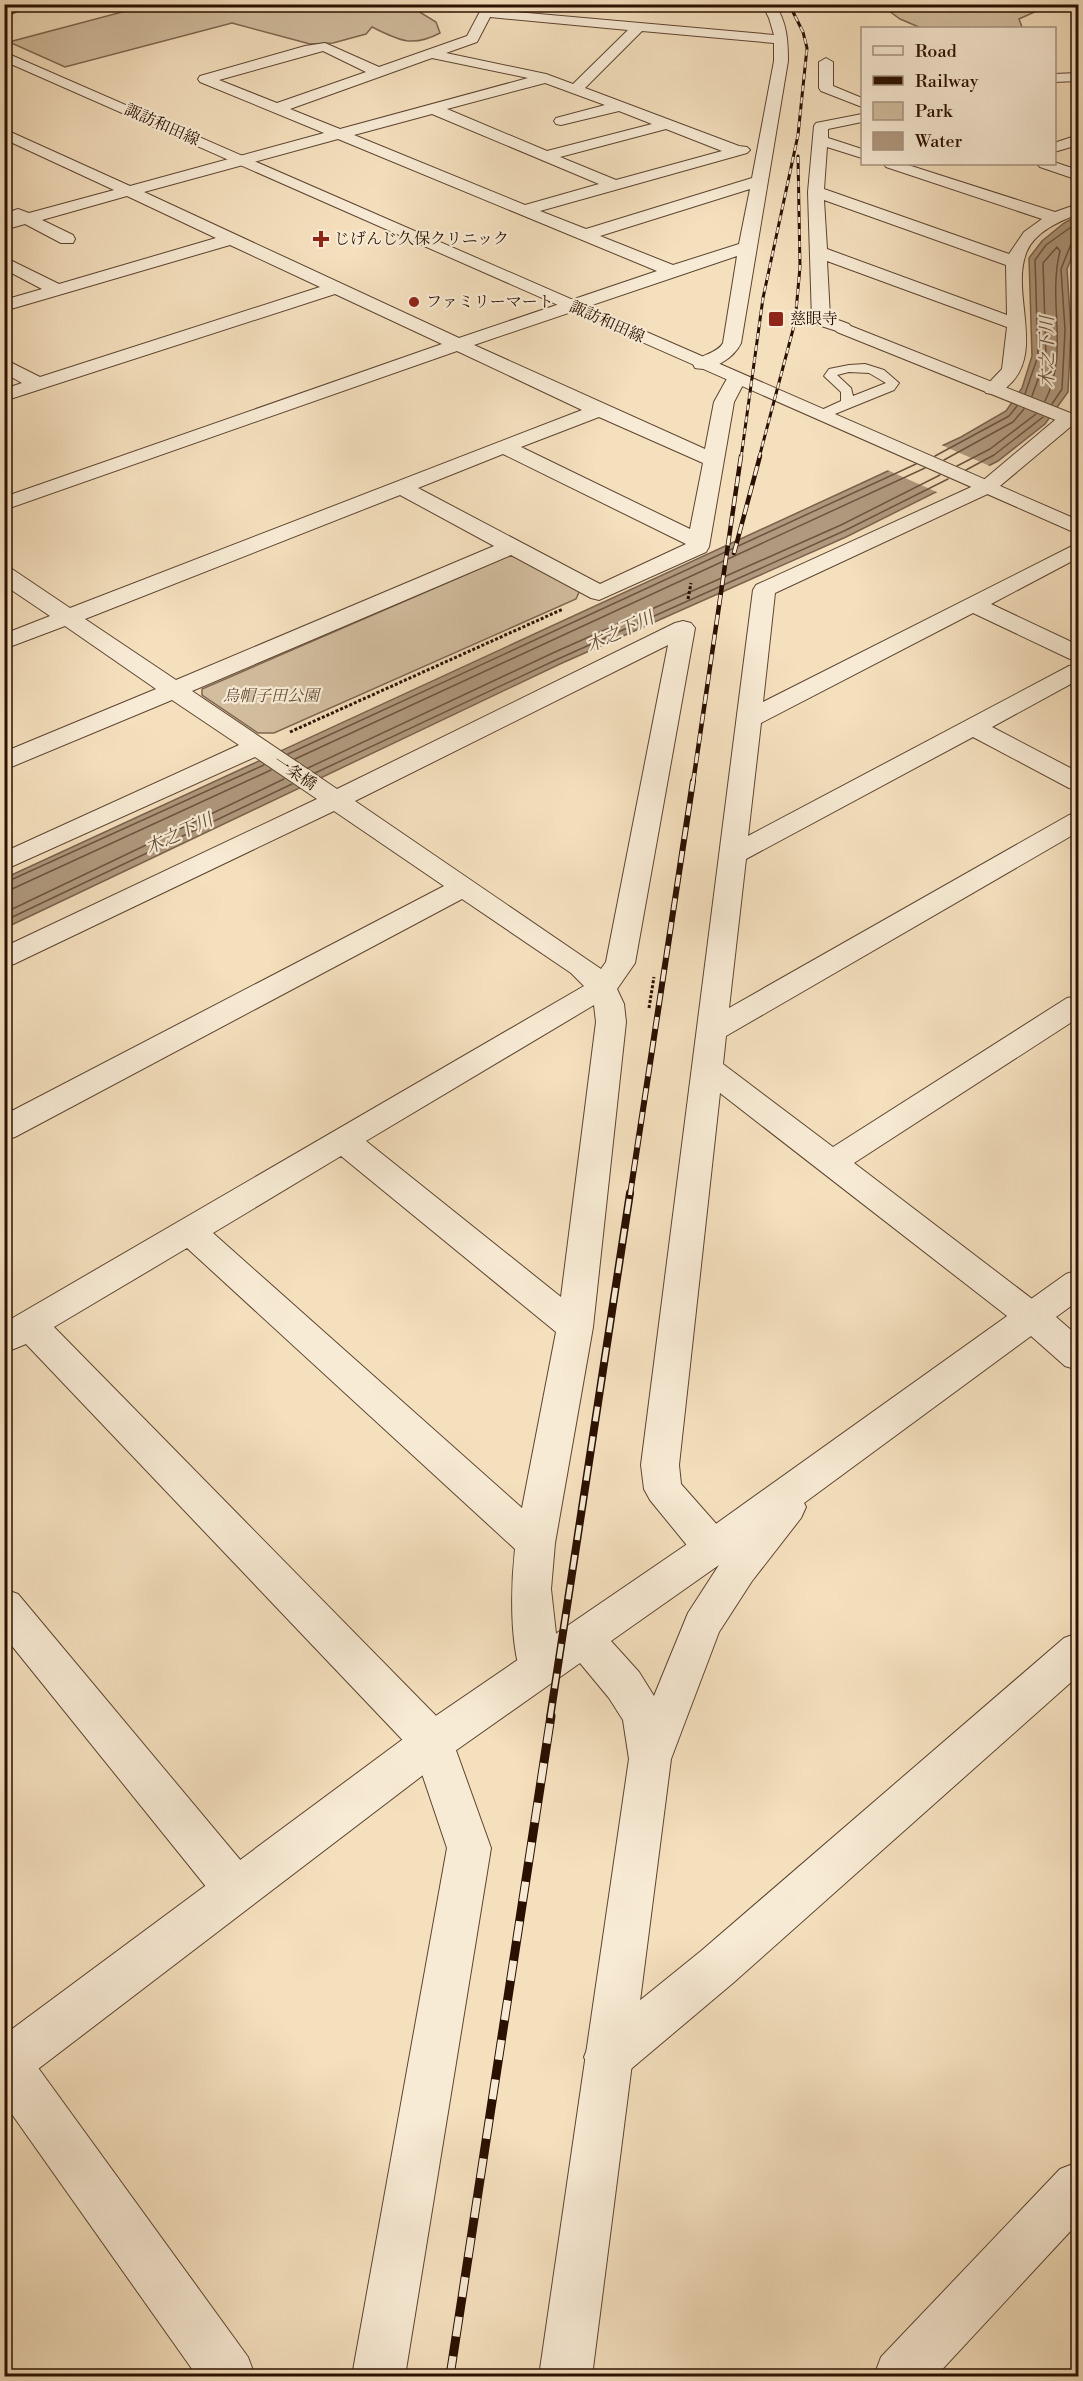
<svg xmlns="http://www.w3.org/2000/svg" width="1083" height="2381" font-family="'Libre Bodoni','Noto Serif JP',serif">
	<rect width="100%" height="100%" fill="#f5e0be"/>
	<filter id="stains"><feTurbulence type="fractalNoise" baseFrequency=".00333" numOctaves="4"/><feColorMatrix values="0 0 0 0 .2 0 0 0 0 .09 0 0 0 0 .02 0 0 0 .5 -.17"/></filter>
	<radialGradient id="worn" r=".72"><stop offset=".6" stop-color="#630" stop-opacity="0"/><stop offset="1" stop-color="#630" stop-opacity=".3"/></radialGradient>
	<path fill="#d2bd9e" stroke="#7e6650" stroke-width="1.5" d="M103,4l322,1 -12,3 23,14 4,11c-28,15 -42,7 -68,-6l-6,7 -33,9 -23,1 -78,-21 -167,44 -56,-25 117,-31z
		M1041,5l7,1 -29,13 3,8 -2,1h-99l-21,-9 -19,-14z
		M509,556l12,1 59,33 -4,9 -302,134h-16l-56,-38v-6z"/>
	<path fill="#b0997e" stroke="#7a624c" stroke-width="1.5" d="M1078,215v27l-11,27 4,61 -3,62 -23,32 -47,37 -152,76 -286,127 -555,264v-50l857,-395 99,-46 45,-26 16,-23 10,-32 -3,-98 13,-17 22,-18z"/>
	<path fill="#f5e0be" d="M939,444l53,23 -53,26 -54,-24z"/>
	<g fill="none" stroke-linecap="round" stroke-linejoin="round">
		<path stroke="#6d5440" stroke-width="1.5" d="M1025,394l13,-38 -3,-96 11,-15 32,-23
			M1032,396l14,-39 -3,-94 14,-16 3,4c-13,52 10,101 -15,150
			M1052,404l10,-15 3,-59 -4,-61 10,-25 7,-4
			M935,456l74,-40 8,-10
			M944,460l69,-38 11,-13
			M957,466l33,-17 46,-35
			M966,470l28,-15 49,-38
			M288,754l628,-290
			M295,759l630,-291
			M308,768l247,-116 286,-127 99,-50
			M315,773l243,-114 286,-128 104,-52
			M4,883l260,-118
			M4,890l8,-1 259,-119
			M4,913l280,-134
			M4,921l288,-137"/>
		<defs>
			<path id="service" d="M865,364l19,6 15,13 -5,7 -69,28h-8l-2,-3 2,-3 24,-11v-9l-17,-16 5,-7 20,-4zM849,372l20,1 17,10 -33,13 -2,-8 -14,-13z"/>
			<path id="minor" d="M484,4h13l-3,6 280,25 -5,-17 -7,-14h13c12,19 13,36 13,57l-47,282c-7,15 -29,29 -46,25l-2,-4c7,-10 24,-10 30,-21l14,-87 -263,89 231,104 9,-47 15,-27h14l3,4 -12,23 -25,145 -3,5 -107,48 -8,-2 -80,-43 -319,136 145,98 338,-166 8,-2 8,2 4,5 -60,335 -18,26 7,15 2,18 -33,305 -38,216 -4,46 9,80 -6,13 -15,5 -15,-5c-15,-34 -13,-96 -9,-133l-328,-301 -133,79 394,401 43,120 -86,528h-53l95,-528 -32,-95 -389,-409 -22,9v-30l580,-337 -13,-13 -109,-74 -447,238 -11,3v-25l440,-229 -110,-75 -320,153 -10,3v-20l313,-148 -62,-42 -251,113v-18l235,-107 -67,-45 -168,70v-18l152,-63 -91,-63 -61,23v-15l46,-18 -46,-31v-18l8,2 58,39 512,-198 -125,-59 -453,159v-13l438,-153 -107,-50 -331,107v-12l18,-6 -18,-10v-14l36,18 280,-90 -90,-42 -226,66v-11l38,-11 -38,-20v-12l55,27 157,-46 -89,-42 -85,24 31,15 2,4 -2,4h-12l-36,-19 -21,6v-10l8,-2 -2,-4 2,-3 6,-2 11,4 85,-23 -110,-51v-10l126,57 194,-53 -124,-51 -2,-3 2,-3 105,-30 20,-3 54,24 88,-31zM490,17l138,13 -55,54 -27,-10 -100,-21 31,-11zM642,31l132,12v18l-22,117 -166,51 -46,-18 207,-58 3,-3 -3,-3 -8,-1 -154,-58zM323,51l43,21 -89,31 -58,-23zM432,58l96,20 -188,51 -50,-20zM545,83l60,22 -49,13 -2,3 2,3 5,1 58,-14 33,13 -105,27 -100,-42zM432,114l167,70 -74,21 -171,-70zM666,129l56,22 -106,29 -56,-23zM338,139l319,132 -198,67 -315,-146zM750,189l-11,55 -66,21 -73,-29zM599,417l104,46 -13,66 -169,-82zM503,454l183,90 -86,40 -182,-96zM400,495l94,51 -318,134 -91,-61zM668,645l-62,317 -5,7 -246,-168zM594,1005l2,17 -35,275 -195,-156zM341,1156l215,176 -34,176 -309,-275z
				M826,58l7,4v24l29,12v9l-41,-16 -2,-3v-26z
				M1078,73v8l-24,1v-8z
				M862,114v8l-34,7v9l34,11v9l-35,-11 -3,42 185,65 15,-22 18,-13 -156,-52 -2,-3h21l150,48 23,-8v10c-18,7 -43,18 -51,37 -18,41 20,102 -20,136 -7,6 -12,8 -21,6l-3,-4 19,-20 5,-42 -180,-66 3,56 19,7 3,4 -3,4 -6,1 -28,-9 -3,-4 -4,-128 6,-66 2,-3zM824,200l182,65 1,50 -180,-66z
				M1078,135v10l-24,7v-9z
				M1054,162l24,8v10l-38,-13 -3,-3z
				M1068,413l7,2 3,4 -3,4 -81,68 -219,102 -12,109 315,-159v15l-87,46 87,41v16l-8,-2 -97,-46 -212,110 -13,113 321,-170 9,-2v16l-86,47 86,45v18l-9,-2 -96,-51 -227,122 -17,149 340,-193 9,-2v19l-352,204 -3,28 110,83 234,-149 11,-2v22l-224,145 190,145 6,9 -6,9 -12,4 -12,-4 -300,-233 -41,372 2,19 46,52 6,12 -6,12 -14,4 -14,-4 -49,-60 -6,-11 -3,-24 112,-875 3,-5 224,-102 81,-68z
				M4,1589l14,5 234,280 6,15 -6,15 -16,7 -16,-7 -216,-268z
				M1078,1633v43l-345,307 -108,91 -17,7 -17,-7 -7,-17 7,-17 110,-89 363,-313z
				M6,2040l17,7 225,310 7,19h-58l-193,-273z
				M1078,2162v61l-142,153h-62l7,-19 179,-188z"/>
			<path id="tertiary" d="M15,4h19l-30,13v-9z
				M4,52l1074,468v14l-1074,-473z
				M843,323l235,93v13l-241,-97 -3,-4 3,-4z
				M1078,1270v31l-22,16 22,19v34l-13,-4 -34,-30 -227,167 2,4 -5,11 -49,63 -33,51 -48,127 -79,617h-53l90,-617 -6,-39 -14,-22 -29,-35 -132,93 -427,326 -17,7v-54l414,-307 281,-192 367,-262zM719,1565l-31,48 -34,83 -15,-24 -28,-31z"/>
			<path id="secondary" d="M1056,4h22v8l-21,-5z"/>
		</defs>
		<use href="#service" stroke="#5d4430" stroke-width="2"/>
		<use href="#minor" stroke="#5d4430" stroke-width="2"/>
		<use href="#tertiary" stroke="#5d4430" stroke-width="2"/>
		<use href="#secondary" stroke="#2a1001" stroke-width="2"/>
		<path stroke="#2a1001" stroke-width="3" stroke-dasharray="3 2" stroke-linecap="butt" d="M688,599l3,-16
			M290,732l273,-123
			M649,1008l5,-31"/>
		<use href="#service" fill="#f8ebd5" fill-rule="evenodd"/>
		<use href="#minor" fill="#f8ebd5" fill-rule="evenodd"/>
		<use href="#tertiary" fill="#f8ebd5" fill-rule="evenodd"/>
		<use href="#secondary" fill="#f8ebd5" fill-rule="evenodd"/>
		<defs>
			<path id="rail-far4" d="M741,458l22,-160 35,-163 9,-87 -4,-16 -14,-28
				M759,458l36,-136 5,-55 -2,-111"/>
			<path id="rail-far3" d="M734,553l26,-97
				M693,783l48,-327"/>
			<path id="rail-far2" d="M630,1195l63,-414"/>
			<path id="rail-far1" d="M550,1718l80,-525"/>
			<path id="rail" d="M450,2376l101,-660"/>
		</defs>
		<use href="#rail-far4" stroke="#2a1001" stroke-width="3"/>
		<use href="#rail-far3" stroke="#2a1001" stroke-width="4.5"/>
		<use href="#rail-far2" stroke="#2a1001" stroke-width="6"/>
		<use href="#rail-far1" stroke="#2a1001" stroke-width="8"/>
		<use href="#rail" stroke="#2a1001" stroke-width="9"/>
		<use href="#rail-far4" stroke="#f8ebd5" stroke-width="2" stroke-dasharray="6" stroke-linecap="butt"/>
		<use href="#rail-far3" stroke="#f8ebd5" stroke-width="3" stroke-dasharray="10" stroke-linecap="butt"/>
		<use href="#rail-far2" stroke="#f8ebd5" stroke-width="4" stroke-dasharray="12" stroke-linecap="butt"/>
		<use href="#rail-far1" stroke="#f8ebd5" stroke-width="5" stroke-dasharray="15" stroke-linecap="butt"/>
		<use href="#rail" stroke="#f8ebd5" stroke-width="7" stroke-dasharray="20" stroke-linecap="butt"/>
	</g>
	<g fill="#8f2418" stroke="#f8ebd5" stroke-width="2">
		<path d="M318 230h6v6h6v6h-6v6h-6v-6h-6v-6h6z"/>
		<circle cx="414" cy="302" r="6"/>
		<rect x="768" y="311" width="16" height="16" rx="3"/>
	</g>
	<g text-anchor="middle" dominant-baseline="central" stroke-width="4.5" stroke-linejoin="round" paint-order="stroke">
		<g font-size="16" fill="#2a1001" stroke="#f8ebd5">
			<text transform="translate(162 125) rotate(24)">諏訪和田線</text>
			<text transform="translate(607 322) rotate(24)">諏訪和田線</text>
			<text transform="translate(295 773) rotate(34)">一条橋</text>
		</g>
		<g font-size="16" fill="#2a1001" stroke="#f8ebd5" text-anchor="start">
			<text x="334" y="239">じげんじ久保クリニック</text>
			<text x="426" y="302">ファミリーマート</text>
			<text x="790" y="319">慈眼寺</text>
		</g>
		<g font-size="16" font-style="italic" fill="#654d38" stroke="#f8ebd5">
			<text x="271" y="696">烏帽子田公園</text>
		</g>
		<g font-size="18" font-style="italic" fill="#664e39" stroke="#f8ebd5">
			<text transform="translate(1047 352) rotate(-90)">木之下川</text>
			<text transform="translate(620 632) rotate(-25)">木之下川</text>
			<text transform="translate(179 834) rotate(-25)">木之下川</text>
		</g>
	</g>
	<rect width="1083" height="2381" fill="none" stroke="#f5e0be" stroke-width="24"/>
	<rect x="6" y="6" width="1071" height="2369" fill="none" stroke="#2a1001" stroke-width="3"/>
	<rect x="12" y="12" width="1059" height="2357" fill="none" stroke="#2a1001" stroke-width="1.5"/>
	<rect x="861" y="27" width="195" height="138" fill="#f8ebd5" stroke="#a69380" stroke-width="1.5"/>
	<rect x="873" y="46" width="30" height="9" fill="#f8ebd5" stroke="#a69380" stroke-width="1.5"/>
	<text x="915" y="57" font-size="18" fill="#2a1001">Road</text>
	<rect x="873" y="76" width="30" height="9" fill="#2a1001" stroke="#a69380" stroke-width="1.5"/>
	<text x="915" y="87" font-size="18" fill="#2a1001">Railway</text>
	<rect x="873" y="102" width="30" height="18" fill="#d2bd9e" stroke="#a69380" stroke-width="1.5"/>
	<text x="915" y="117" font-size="18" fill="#2a1001">Park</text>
	<rect x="873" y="132" width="30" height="18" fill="#b0997e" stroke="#a69380" stroke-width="1.5"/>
	<text x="915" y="147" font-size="18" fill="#2a1001">Water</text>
	<rect width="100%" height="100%" filter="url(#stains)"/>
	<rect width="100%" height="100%" fill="url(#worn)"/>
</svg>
